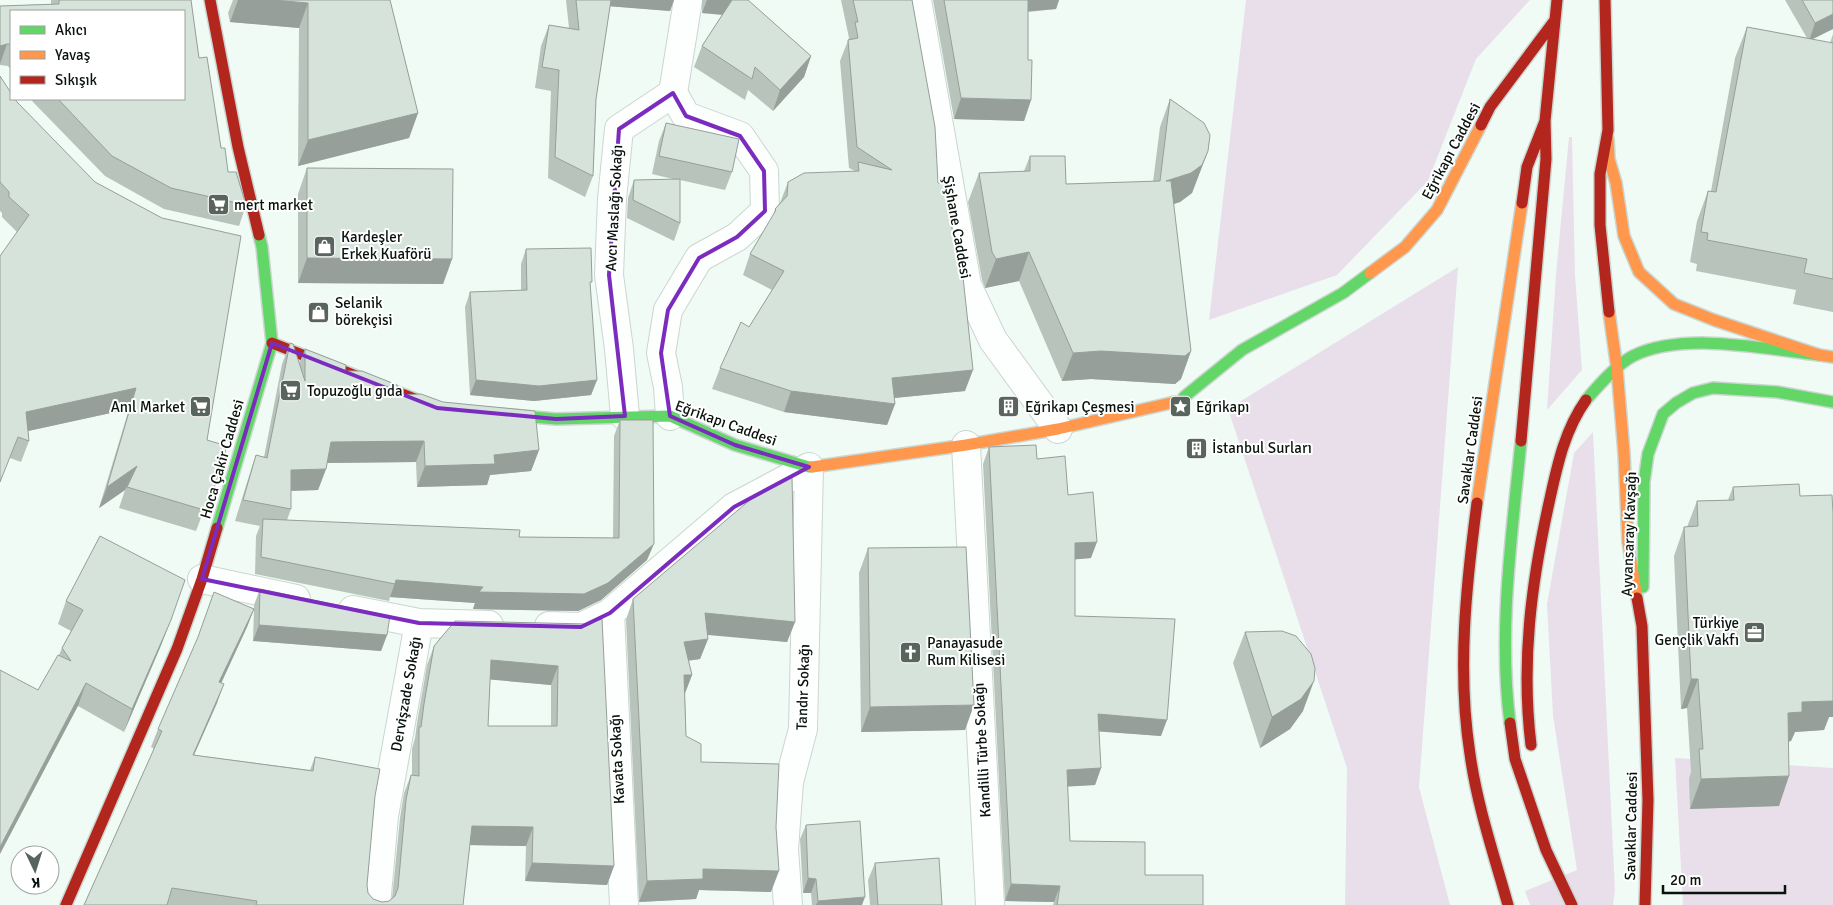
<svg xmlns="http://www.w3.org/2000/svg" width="1833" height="905" font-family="Signika,sans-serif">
	<rect width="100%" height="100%" fill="#f1fbf5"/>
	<path fill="#e9dfeb" d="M1246,0h284l-54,59 -48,122 -91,94 -128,45z
		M1569,137h3l3,138 7,95 -35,40 9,-136z
		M1458,267l-39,520 31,118h-105l2,-137 -119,-359z
		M1593,432l22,459 -2,14h-83l-5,-14 52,-21 -24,-154 -6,-112 27,-151z
		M1675,758l158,10v137h-150z"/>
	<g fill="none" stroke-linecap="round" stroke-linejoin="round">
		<defs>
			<path id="street" d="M917,0l50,285 26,55 65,89
				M625,416l-6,-67 -10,-74 3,-76 7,-70 54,-36 15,-93
				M670,416l-2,-29 -7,-34 7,-43 31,-52 38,-21 28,-26 -1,-40 -24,-35 -54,-20 -13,-23
				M966,445l24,460
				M202,579l94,20
				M353,610l66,13 70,2
				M610,613l14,292
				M549,626l32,1 29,-14 124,-106 75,-40 -6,262 -14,53 -5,67 4,56
				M376,905l8,-89 35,-193"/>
			<path id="fast" d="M1184,397l58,-47 101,-57 27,-20
				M1586,400c12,-14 31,-36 47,-44 51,-25 132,-7 186,-1
				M498,414l58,5 114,-3 65,29 74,22h3
				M217,528l55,-185 -10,-96 -3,-12
				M1643,587l1,-105 4,-28 15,-40 13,-11 17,-10 20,-5 64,4 56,10
				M1510,723c-12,-93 2,-188 11,-282"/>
			<path id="slow" d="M1608,139l1,20 7,24 8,53 15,36 35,32 40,16 105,35 14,2
				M1370,273l35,-26 32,-37 44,-85
				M1609,312l8,57 7,84 4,89 9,56
				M812,467l154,-22 92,-16 117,-27
				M1477,503l45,-300"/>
			<path id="jam" d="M210,0l28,147 21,88
				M1605,0l3,130 -8,44v51l9,87
				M1481,125l9,-18 65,-87
				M1522,203l5,-36 18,-46 12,-121
				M272,343l166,65
				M1521,441l25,-282 -1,-38
				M1477,503c-11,83 -20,168 -7,251 7,51 24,101 38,151
				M1637,598l5,28 6,174 -3,105
				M1510,723l5,36 31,91 26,55
				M1531,745c-10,-82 0,-161 18,-242 8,-36 15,-72 37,-103
				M66,905l111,-256 25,-70 15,-51"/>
		</defs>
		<use href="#street" stroke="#cbd6d0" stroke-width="30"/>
		<use href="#fast" stroke="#cbd6d0" stroke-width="14"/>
		<use href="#slow" stroke="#cbd6d0" stroke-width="14"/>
		<use href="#jam" stroke="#cbd6d0" stroke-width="14"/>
		<use href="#street" stroke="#fdfefe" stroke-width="28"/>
		<use href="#fast" stroke="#63d668" stroke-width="11"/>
		<use href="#slow" stroke="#ff974d" stroke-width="11"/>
		<use href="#jam" stroke="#b3261e" stroke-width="11"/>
	</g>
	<path fill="#b8c3bc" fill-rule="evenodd" d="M51,0h140l8,58 22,90 7,24 18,33 -7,21 -75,-17 -59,-33 -72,-74 -2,-3h153l-173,-88v59l-3,-4 -8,-1v-59l51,-2z
		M233,0h157l28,113 -9,25 -111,28 1,-138 -69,-6 -2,-9z
		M566,0h108l-4,11 -60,-5 -14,93 -3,77 -8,21 -37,-19 3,-87 -16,-3 6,-42 8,-21 20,3z
		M702,0h46l63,56 -7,21 -31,34 -25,-21 -3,10 -51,-33 8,-21 20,-31 -20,-2z
		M841,0h71l26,183 27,208 -71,7 1,6 -8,21 -103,-13 -72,-23 8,-21 29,-41 23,-37 -29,-15 7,-21 23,-38 2,-7 5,-6 8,-21 67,-11 -6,-3 -9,-107 9,-23z
		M933,0h126l-3,9 -28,3v48l3,40 -7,21 -70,-2z
		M1785,0h48l-21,39 18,4 3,-9v278l-40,-8 3,-14 -100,-19 1,-7 -7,-2 7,-41 11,-30h3l24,-133 12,-31 60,11z
		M0,76l207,364 5,55 -7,20h-3l-6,16 -77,-23 6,-18 -26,18 30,-99 -101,22 1,10 -8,21 -11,-4 7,-226 -15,-15v-4l-2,-2z
		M1170,99l38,52 -16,42 -12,9 -7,2 18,147 -10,28 -6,5 -84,-5 -29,2 -43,-100 -34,7 -3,-8 -14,-78 11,-29 45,-2 6,-15 36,28 87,-2 7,-55z
		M666,123l66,49 -7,18 -45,-10v43l-6,18 -47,-23 1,-20 6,-18h43l-25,-6 7,-33z
		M307,168l145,91 -9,25 -145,-1v-89z
		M526,249l64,38 7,93 -6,15 -57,6 -64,-6 -5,-88 5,-15 51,-2v-26z
		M290,343l9,21 6,-15 40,22 52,24 142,55 -8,21 -41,4 -3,10 -70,2 -1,-25 -89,1 -1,6 -8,21 -27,1v18l-4,11 232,17 94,1 1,-102 6,-16 27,140 -46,40 -23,11 -105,-2 2,-6 -85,-6 -1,4 -134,-27 1,-38 4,-10 -25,-5 14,-45 7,-21 8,2 18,-93z
		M989,447l79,48 23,63 -16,1v57l86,120 -62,-5 2,37 -6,17 -28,1 3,55 75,34 58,30h-150l1,-3 -49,-1 -22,-437z
		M1733,487l67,9 29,221 -5,13 -29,2 -4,9 -2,1 -10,64 -89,3 -1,-30 2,-7 -4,-64 -6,1 -7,-153 10,-29h3l10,-26 31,-1z
		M868,548l97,182 -104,2 -2,-159z
		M260,589l127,46 -6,16 -128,-10 1,-32 -7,18 -26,56 -4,20 -23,52 116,15 5,-13 60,39 -8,89 1,8 5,6 9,3 7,-1 3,-3 8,-80 4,-25 7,-18h1v-26l3,-11 2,-15 10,-58 7,-19 153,-22 27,242 -7,19 -82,-4 1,-35 -56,-1 -7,60h-379l70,-156 -3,-2 7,-18 96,-121v-3zM490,679l61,6v41h-63z
		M633,599l162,23 -8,20 -80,-8 1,5 -8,20 -12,2 4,14 -7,19 1,42 85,156 -72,-2 -3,9 -57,3 -13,-282z
		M66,601l96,42 -38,89 -46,-26 -40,-16 21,-35 3,-7 9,-17 -13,-7z
		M1245,632l58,79 -13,18 -30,19 -27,-85z
		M806,825l56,80h-50l-1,-12h-8l-3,-54z
		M875,863l67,42h-72l-2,-25z"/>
	<path fill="#969f99" d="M238,0h35l35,3 -9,25 -69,-6z
		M608,0h66l-4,11 -64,-5z
		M707,0h26l-6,15 -25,-2z
		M1025,0h34l-3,9 -36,3z
		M1833,14v15l-24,12 6,-18z
		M7,44l-7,20v-18z
		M811,56l-7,21 -31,34 7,-21z
		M961,98l70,2 -7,21 -70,-2z
		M418,113l-9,25 -111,28 10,-26z
		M1208,151l-16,42 -12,9 -24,8 10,-29z
		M1029,252l-10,29 -34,7 11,-29z
		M307,258l145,1 -9,25 -145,-1z
		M1101,351h90l-10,28 -6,5 -84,-5 -29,2 11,-28z
		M973,370l-8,21 -81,8 8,-21z
		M476,380h121l-6,15 -57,6 -64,-6z
		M136,388l-7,21 -110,24 7,-21z
		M791,391l104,13 -8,21 -103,-13z
		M424,441l-8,21 -93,1 8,-21z
		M539,450l-8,21 -41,4 -3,10 -70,2 8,-21 69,-11z
		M137,466l-12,24 -26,18 8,-21z
		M326,469l-8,21 -34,1 7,-21z
		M1097,542l-6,16 -22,2 6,-17z
		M654,544l-7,16 -46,40 -23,11 -105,-2 2,-6 -85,-6 6,-17 87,7z
		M254,609l-7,18 -34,74 6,-19z
		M705,613l90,9 -8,20 -90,-8z
		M171,620l-9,23 -38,89 8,-23z
		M259,625l128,10 -6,16 -128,-10z
		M708,639l-8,20 -24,3 8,-20z
		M491,660l67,6 -7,19 -67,-6z
		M684,675h8l-8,20z
		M1691,679h7l-11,29 -6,1z
		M1314,681l-11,30 -13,18 -30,19 12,-31z
		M86,683l-8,23 -78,148v-7z
		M224,684l-7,19 -31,70 7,-18z
		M1833,690v27h-4l-5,13 -29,2 -4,9 -14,1 11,-29 14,-11z
		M974,705l-9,25 -104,2 9,-25z
		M1098,714l69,6 -6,16 -69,-5z
		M1101,768l-6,17 -34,2 6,-17z
		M1789,776l-10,30 -89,3 11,-30z
		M472,826l61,1 -7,19 -60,-1z
		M532,863l82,3 -7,19 -82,-4z
		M703,869l76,2 -8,21 -72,-2 -3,9 -57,3 8,-21z
		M808,878l8,1 -5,14h-8z
		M1011,884l49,2 -6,16 -49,-1z
		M865,897l-3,8h-46l2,-4z"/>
	<path fill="#d6e3db" stroke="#969f99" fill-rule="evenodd" d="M59,0h132l8,58 8,-1 14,91h4l3,24h8l10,33 -75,-17 -59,-32 -54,-57h126v-88h-173v33h-4l-7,2v-40l59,-2z
		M273,0h117l28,113 -110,27v-137z
		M576,0h35l-15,99 -3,77 -38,-19 4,-87 -17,-3 7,-42 30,5z
		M732,0h16l63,56 -31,34 -25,-23 -3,12 -50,-33z
		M853,0h59l23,127 3,56h6l15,84 4,10 10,93 -81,8 3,26 -104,-13 -71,-23 21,-46 8,5 35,-56 -34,-17 26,-44 -1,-1 12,-13 1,-14 16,-9 55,-2 -1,-9 34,8 -35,-23 -9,-107 10,-2 -3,-16h3z
		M944,0h84v60h4l-1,40 -70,-2z
		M1802,0h31v14l-18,9z
		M1747,27l86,16v236l-29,-6 3,-14 -100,-19 1,-7 -7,-1 7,-41 8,1z
		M0,76l11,17v6h4l2,3 78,80 67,36 79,18 -34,204 20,6 -15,49 -3,-1 -5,16 -77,-23 10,-21 -30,21 29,-99 -110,24 3,29 -11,-4 -18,45v-226l29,-41 -20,-18v-5l-9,-10z
		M1170,99l34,24 6,12 -2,16 -6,14 -11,8 -25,8h5l20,170 -6,5 -84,-5 -28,2 -44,-101 -33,7 -4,-7 -13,-79 51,-2v-15h35l1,28 94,-3z
		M666,123l73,16 -7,33 -73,-16z
		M307,168l146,1 -1,90 -145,-1z
		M680,179v44l-47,-23 1,-20z
		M591,248l1,34h-2l7,98 -58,6 -63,-6 -6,-88 57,-2 -1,-41z
		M290,343l3,1 12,37v-32l41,16 -1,6h17l35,14v10l24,-1 22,8 92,9 4,39 -45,5 1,9 -70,2 -1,-25 -93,1 -5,27 -35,1v39l-48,-9 13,-45 11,3z
		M620,420h33l1,124 -46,39 -24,11 -105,-2 4,-5 -87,-7 -1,4 -134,-27 2,-38 257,11 -1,7 100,1z
		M1036,445l1,14 28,-3 3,39 25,-3 4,50 -22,1v73l100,3 -8,101 -69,-6 3,54 -34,2 3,71 75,1v33h58v30h-146l3,-19 -49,-2 -22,-437z
		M792,477l3,145 -90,-9 3,26 -24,3 8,33h-8l2,61 15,8v18l78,2 -3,63 3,44 -76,-2v10l-56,2 -14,-282 118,-100z
		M1799,484l1,12 32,-1 1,18v188l-31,1v10l-14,1 1,63 -88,3 -2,-30h4l-5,-70h-7l-7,-152 14,-1 -1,-25 37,-1 -1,-13z
		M100,536l85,44 -14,40 -39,89 -46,-26 -86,164v-177l38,20 20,-35 13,6 -9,-13 21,-38 -17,-9z
		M966,547l8,158 -104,2 -2,-159z
		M260,589l130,27 -3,19 -128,-10z
		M214,592l40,17 -35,73 5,2 -31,71 120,16 2,-14 65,12 -5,27 -8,89 1,8 5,6 9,3 7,-1 6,-5 3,-8 8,-88 5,-25 8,1v-49h2l3,-23 10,-58 21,-25 132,3 15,-5 12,247 -82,-3 1,-36 -61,-1 -9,79h-207l1,-4 -85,-13 -5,17h-83l78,-174 -4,-2 40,-92zM491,660l67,6 -1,60h-69z
		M1282,631l14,5 15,18 4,14 -1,13 -13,18 -29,18 -27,-85z
		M860,821l5,76 -47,4 -2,-22 -8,-1 -2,-53z
		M939,858l3,47h-64l-3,-42z"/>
	<path fill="none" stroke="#7b2cbf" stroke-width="4" stroke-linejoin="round" d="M673,93l13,23 54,20 24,35 1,40 -28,26 -38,21 -31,52 -7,43 9,63 65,29 74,22 -75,40 -124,106 -29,14 -162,-4 -217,-44 70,-236 165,65 119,11 69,-3 -16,-141 10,-146z"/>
	<defs>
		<symbol id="supermarket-square" viewBox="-11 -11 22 22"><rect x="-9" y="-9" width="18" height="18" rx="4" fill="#5a645e" stroke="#fff"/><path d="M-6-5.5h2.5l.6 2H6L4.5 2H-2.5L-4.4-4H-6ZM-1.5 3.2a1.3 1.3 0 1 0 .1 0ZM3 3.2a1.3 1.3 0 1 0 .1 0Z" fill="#fff"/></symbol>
		<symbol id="shop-square" viewBox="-11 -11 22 22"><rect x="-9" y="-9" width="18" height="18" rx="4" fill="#5a645e" stroke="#fff"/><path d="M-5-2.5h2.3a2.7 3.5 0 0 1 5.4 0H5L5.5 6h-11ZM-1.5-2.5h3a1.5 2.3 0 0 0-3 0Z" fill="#fff"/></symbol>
		<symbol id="building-square" viewBox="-11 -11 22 22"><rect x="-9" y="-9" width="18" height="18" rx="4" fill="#5a645e" stroke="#fff"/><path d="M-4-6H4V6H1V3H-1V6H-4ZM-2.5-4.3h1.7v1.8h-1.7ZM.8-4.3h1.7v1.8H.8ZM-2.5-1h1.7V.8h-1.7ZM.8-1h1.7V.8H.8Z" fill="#fff"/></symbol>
		<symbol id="sight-square" viewBox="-11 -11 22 22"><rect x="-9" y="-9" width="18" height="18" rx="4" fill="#5a645e" stroke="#fff"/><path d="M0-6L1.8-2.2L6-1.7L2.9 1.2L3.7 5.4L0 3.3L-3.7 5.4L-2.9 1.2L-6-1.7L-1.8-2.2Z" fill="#fff"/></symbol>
		<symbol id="office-square" viewBox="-11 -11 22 22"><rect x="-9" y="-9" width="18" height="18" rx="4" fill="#5a645e" stroke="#fff"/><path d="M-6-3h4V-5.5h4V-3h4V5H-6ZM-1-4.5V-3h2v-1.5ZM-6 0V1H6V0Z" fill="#fff"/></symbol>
		<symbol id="church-square" viewBox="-11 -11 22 22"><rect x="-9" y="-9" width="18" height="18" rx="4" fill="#5a645e" stroke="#fff"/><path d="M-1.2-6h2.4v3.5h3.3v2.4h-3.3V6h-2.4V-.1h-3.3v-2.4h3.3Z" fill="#fff"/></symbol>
	</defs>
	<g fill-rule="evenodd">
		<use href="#supermarket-square" x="206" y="192" width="25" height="25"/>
		<use href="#shop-square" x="312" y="234" width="25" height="25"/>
		<use href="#shop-square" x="306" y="300" width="25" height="25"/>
		<use href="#supermarket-square" x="278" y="378" width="25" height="25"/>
		<use href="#supermarket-square" x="188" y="394" width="25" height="25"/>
		<use href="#building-square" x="996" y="394" width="25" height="25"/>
		<use href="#sight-square" x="1168" y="394" width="25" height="25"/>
		<use href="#building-square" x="1184" y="436" width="25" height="25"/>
		<use href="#office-square" x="1742" y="620" width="25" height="25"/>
		<use href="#church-square" x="898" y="640" width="25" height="25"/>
	</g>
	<g text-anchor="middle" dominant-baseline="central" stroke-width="4" stroke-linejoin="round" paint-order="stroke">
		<g font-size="15" fill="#09130d" stroke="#fff">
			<text transform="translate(1451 151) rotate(-62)">Eğrikapı Caddesi</text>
			<text transform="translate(614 208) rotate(-87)">Avcı Maslağı Sokağı</text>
			<text transform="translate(957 227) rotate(80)">Şişhane Caddesi</text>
			<text transform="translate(726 423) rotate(20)">Eğrikapı Caddesi</text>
			<text transform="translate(1470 450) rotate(-82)">Savaklar Caddesi</text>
			<text transform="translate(222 459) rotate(-74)">Hoca Çakir Caddesi</text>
			<text transform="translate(1629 534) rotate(-88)">Ayvansaray Kavşağı</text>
			<text transform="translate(803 687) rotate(-88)">Tandır Sokağı</text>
			<text transform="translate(406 694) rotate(-80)">Dervişzade Sokağı</text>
			<text transform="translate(982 750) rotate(-93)">Kandilli Türbe Sokağı</text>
			<text transform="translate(617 759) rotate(-93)">Kavata Sokağı</text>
			<text transform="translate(1631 826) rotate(-89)">Savaklar Caddesi</text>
		</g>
		<g font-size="15" fill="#09130d" stroke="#fff" text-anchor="start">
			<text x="234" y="205">mert market</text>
			<text x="341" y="237">Kardeşler<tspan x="341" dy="17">Erkek Kuaförü</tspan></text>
			<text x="335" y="303">Selanik<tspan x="335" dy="17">börekçisi</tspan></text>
			<text x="307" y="391">Topuzoğlu gıda</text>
			<text x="185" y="407" text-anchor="end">Anıl Market</text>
			<text x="1025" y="407">Eğrikapı Çeşmesi</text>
			<text x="1196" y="407">Eğrikapı</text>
			<text x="1212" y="448">İstanbul Surları</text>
			<text x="1739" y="623" text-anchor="end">Türkiye<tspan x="1739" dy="17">Gençlik Vakfı</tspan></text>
			<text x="927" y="643">Panayasude<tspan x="927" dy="17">Rum Kilisesi</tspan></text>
		</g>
	</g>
	<rect x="10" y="10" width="175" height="90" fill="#ffffff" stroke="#9da19e"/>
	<rect x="20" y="26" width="25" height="8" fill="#63d668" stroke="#9da19e"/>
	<text x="55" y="35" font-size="15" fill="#09130d">Akıcı</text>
	<rect x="20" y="51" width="25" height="8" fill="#ff974d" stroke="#9da19e"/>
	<text x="55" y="60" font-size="15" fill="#09130d">Yavaş</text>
	<rect x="20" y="76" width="25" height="8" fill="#b3261e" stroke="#9da19e"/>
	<text x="55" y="85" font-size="15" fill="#09130d">Sıkışık</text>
	<g transform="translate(35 870) rotate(176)"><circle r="24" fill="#ffffff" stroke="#9da19e"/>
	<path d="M0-4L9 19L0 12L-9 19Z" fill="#5a645e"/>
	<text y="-8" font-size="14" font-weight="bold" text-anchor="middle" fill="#09130d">K</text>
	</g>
	<path d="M1663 885v8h122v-8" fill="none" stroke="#09130d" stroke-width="2.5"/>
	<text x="1670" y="885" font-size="15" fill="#09130d" stroke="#ffffff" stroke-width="4" paint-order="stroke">20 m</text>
</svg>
